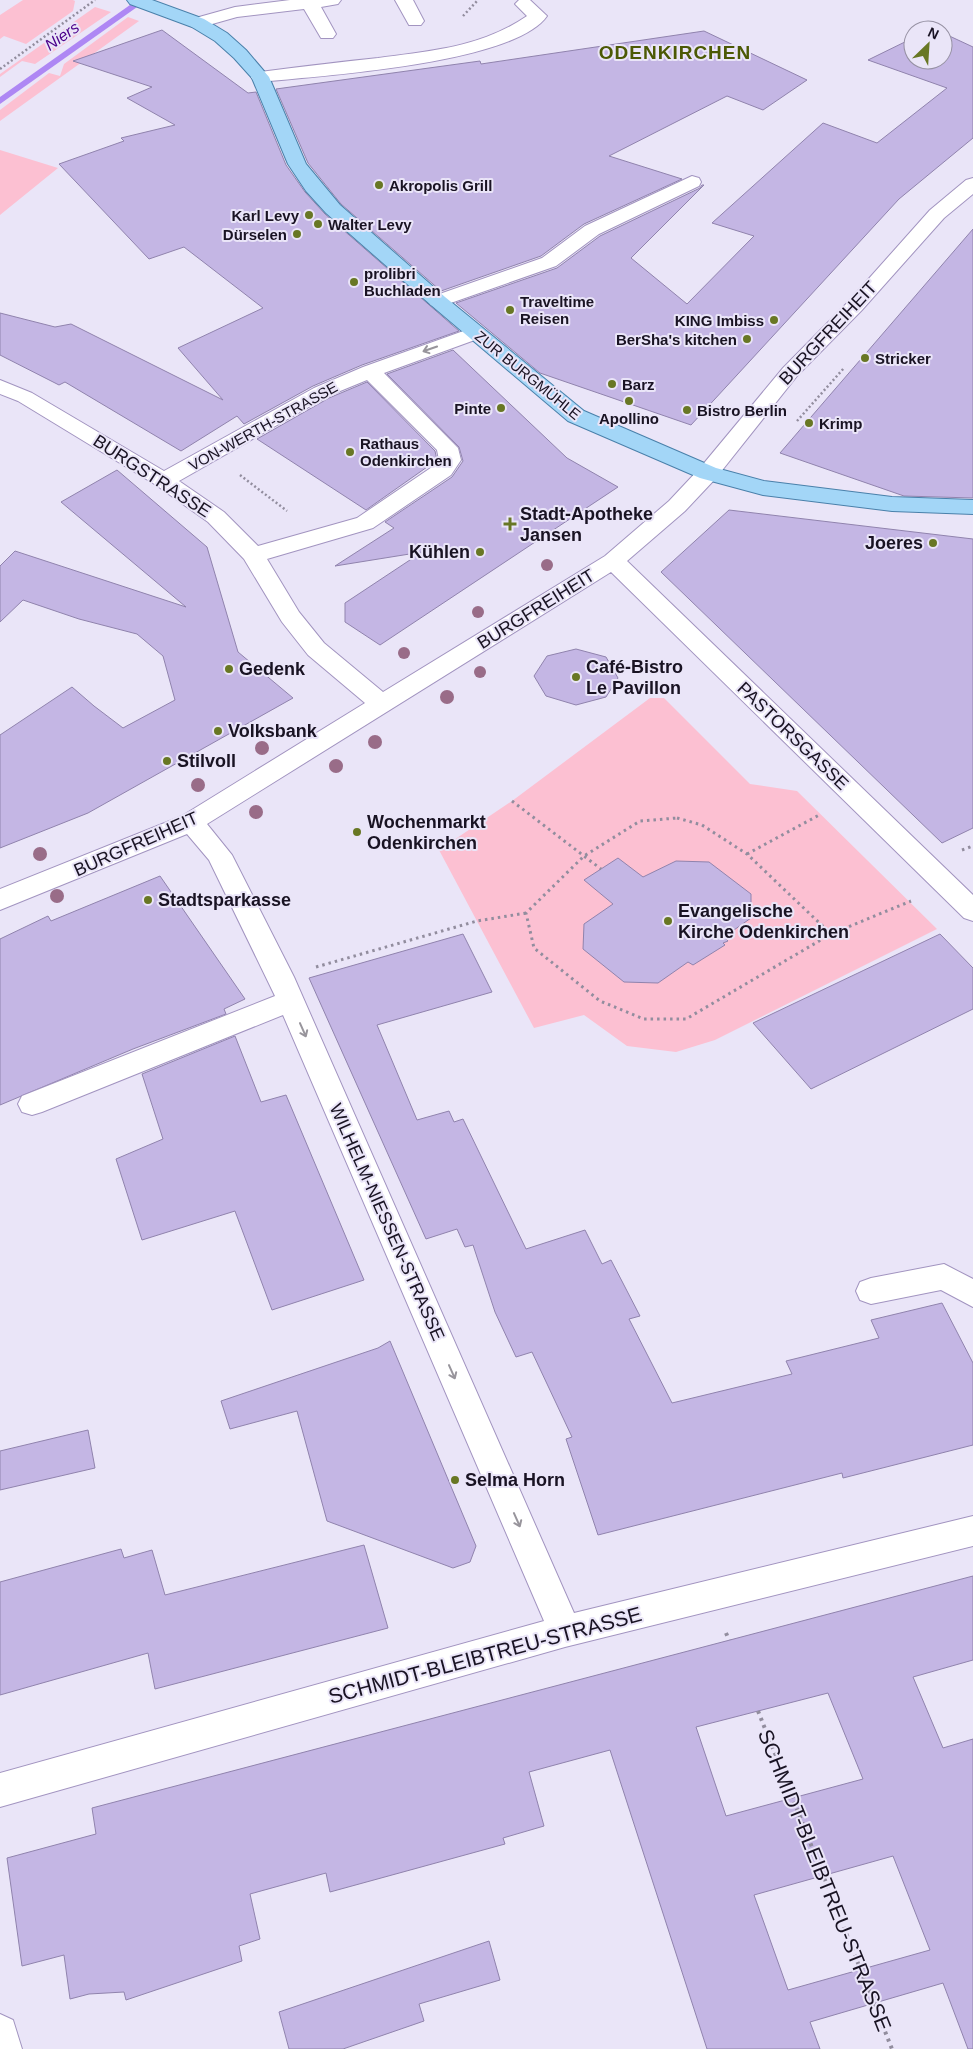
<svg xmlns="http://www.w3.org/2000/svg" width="973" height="2049" font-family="Helvetica,sans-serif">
	<rect width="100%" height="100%" fill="#eae5f8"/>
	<path fill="#fcc0d2" d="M23,0h50l2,1 -2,10 -47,33 -22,-8 -4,3v-24z
		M95,7l16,5 -76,52 -13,-3 -22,16v-3z
		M128,17l11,4 -139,100v-11l49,-37 11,3 4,-12z
		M0,150l58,18 -58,47z
		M650,698h14l86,86 47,7 140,138 -222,111 -39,12 -49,-6 -43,-31 -50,13 -95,-178 73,-49z"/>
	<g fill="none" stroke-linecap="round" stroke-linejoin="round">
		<path fill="#ae87f4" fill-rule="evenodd" d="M137,0h10l-147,104v-7z"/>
	</g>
	<path fill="#c4b6e4" stroke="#9083ad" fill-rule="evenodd" d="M162,30l86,63 8,-1 30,73 19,27 20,22 134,117 -97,34 -49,21 -69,38 -7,-8 -56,35 -116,-69 -6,3 -59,-30v-42l55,14 16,-3 152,76 -45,-52 85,-40 -79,-61 -35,12 -90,-95 65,-23 -3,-3 54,-13 -48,-27 25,-11 -79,-26z
		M704,31l103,49 -44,30 -36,-14 -118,60 73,23 -98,45 -43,32 -100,35 -100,-87 -33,-41 -32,-74 204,-28 1,3z
		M943,33l30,14v91l-74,61 -208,226 -151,-52 -84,-70 101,-35 43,-32 100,-48 2,-3h2l-73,73 56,46 67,-68 -42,-13 111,-100 54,20 70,-55 -79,-28 45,-22v22h30z
		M973,229v269l-69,-2 -124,-43z
		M453,350l114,108 51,29 -238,158 -35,-23v-19l77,-51 -87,14 59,-38 -9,-6 67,-45 11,-16 -4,-14 -72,-73z
		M367,382l68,69 2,9 -71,50 -109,-71 72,-41z
		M117,470l90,77 31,105 55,46 -205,115 -88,35v-113l72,-48 22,19 29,22 52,-28 -12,-44 -26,-22 -58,-15 -56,-19 -23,22v-56l15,-15 171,56 -125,-105z
		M729,510l244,29v289l-31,15 -281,-271z
		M576,649l30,8 12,21 -12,19 -30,8 -30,-9 -12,-20 13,-20z
		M618,858l25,19 33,-16 33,1 42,32v24l-27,19 4,4 -5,2 2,2 -32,20 -5,-3 -30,21 -34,-1 -41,-33 1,-25 29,-20 -29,-24z
		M160,876l85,123 -21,10 2,5 -93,35 -133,56v-166l48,-23 3,5z
		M463,934l29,58 -115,33 40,95 32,-9 5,11 9,-3 63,130 59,-19 17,34 9,-4 29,56 -11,3 43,84 120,-29 -6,-13 93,-23 -8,-18 71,-17 31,60v82l-130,33 -1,-5 -244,62 -32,-96 6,-2 -40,-85 -16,5 -21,-45 -22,-67 -8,2 -8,-18 -31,10 -117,-261z
		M940,934l33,34v41l-162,80 -58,-66z
		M235,1036l26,66 25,-7 78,185 -92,30 -37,-99 -93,29 -26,-81 47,-20 -21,-65z
		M390,1341l86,205 -6,16 -17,6 -126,-47 -30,-110 -67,18 -9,-28 157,-53z
		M88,1430l7,38 -95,22v-39z
		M364,1545l24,83 -233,61 -7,-36 -148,42v-113l121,-33 3,9 28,-8 13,45z
		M973,1576v84l-60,17 30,71 30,-9v310h-5l-25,-66 -133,39 10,27h-113l-97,-299 -81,22 15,54 -41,12 2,6 -175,48 -4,-19 -76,21 10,45 -21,7 3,15 -116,39 -2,-8 -35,2 -19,5 -6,-44 -42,11 -15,-108 89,-24 -4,-26zM828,1693l35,86 -137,37 -30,-89zM893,1856l37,94 -142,40 -34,-95z
		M489,1941l11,39 -81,24 5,17 -81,28h-54l-10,-37z"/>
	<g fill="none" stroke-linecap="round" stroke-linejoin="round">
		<defs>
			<path id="minor" d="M290,0h51l-3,4 -17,3 15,27 -3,4h-12l-17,-29 -67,8 -39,11 -6,-1 -3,-4 3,-4 43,-12z
				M395,0h18l11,21 -3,4h-12z
				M519,0h11l17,16c-33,48 -228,60 -287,66l-6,-1 -3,-4 3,-4 6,-1c39,-5 79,-10 118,-14 53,-7 104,-11 149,-42l-12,-12z
				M692,176l7,2 2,4 -2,4 -100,48 -43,32 -111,39 -7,2 -7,-2 -3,-4 3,-4 111,-39 43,-32z
				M973,178v16l-29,24 -82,92 -65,66 -81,102 -31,33 -58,50 346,334v26l-9,-3 -353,-346 -404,252 25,31 62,122 280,636 399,-97v30l-408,101 -565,160v-34l544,-152 -261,-606 -241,97 -10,3 -10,-3 -4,-8 4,-8 253,-100 -66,-136 -22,-26 -187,76v-21l182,-73 183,-113 -57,-48 -26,-33 -38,-63 -36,-37 -52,-37 -138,-84 -18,-7v-14l32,13 132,78 150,-83 49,-21 106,-38 7,-2 7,2 3,4 -3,4 -99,36 74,75 3,12 -10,15 -78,53 -106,31 32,53 25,31 59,49 222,-136 64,-55 31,-33 83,-100 65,-66 82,-92 36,-30zM367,380l70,70 2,10 -4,5 -78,53 -99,28 -34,-34 -45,-31 149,-85z
				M944,1264l29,15v28l-32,-17 -70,14 -11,-4 -4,-9 4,-9 11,-4z
				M0,2014l13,6 9,29h-22z"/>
			<path id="major" d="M127,0h25l52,19 23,14 19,17 23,27 37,87 34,41 105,92 139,114 132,57 48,13 128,16 81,3v14l-81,-3 -129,-16 -63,-17 -132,-57 -137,-116 -105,-92 -20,-22 -18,-27 -36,-86 -18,-20 -19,-17 -23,-14 -62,-23z"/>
		</defs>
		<use href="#minor" stroke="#a294c0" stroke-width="2"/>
		<use href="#major" stroke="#4a80aa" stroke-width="2"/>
		<path stroke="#928d9e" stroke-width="2.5" stroke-dasharray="2 2.5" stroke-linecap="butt" d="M463,16l15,-16
			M0,69l95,-69
			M797,421l47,-53
			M240,475l47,36"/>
		<path stroke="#928d9e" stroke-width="3" stroke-dasharray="2.5 4" stroke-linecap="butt" d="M512,801l89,68
			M677,818l25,7 45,29 84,80 -145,85h-42l-44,-18 -66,-53 -8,-35 58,-57 56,-35z
			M962,850l11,-4
			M747,854l74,-40
			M831,934l80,-33
			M316,967l161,-46 49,-8"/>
		<path stroke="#928d9e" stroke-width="4" stroke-dasharray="3 4.5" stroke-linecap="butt" d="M726,1633l3,7
			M758,1711l134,338"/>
		<use href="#minor" fill="#fff" fill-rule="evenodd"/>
		<use href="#major" fill="#a3d6f7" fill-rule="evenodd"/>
	</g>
	<g fill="#996c88">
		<circle cx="547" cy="565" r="6"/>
		<circle cx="478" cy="612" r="6"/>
		<circle cx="404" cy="653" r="6"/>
		<circle cx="480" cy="672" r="6"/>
		<circle cx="447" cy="697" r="7"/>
		<circle cx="375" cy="742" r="7"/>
		<circle cx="262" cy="748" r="7"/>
		<circle cx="336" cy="766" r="7"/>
		<circle cx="198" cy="785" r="7"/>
		<circle cx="256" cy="812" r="7"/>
		<circle cx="40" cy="854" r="7"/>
		<circle cx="57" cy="896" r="7"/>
	</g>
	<defs><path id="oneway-shaft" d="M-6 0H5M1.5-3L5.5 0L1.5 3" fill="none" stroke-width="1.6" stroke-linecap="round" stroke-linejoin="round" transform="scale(1.25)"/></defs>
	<g stroke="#98959c">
		<use href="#oneway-shaft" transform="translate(430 349) rotate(161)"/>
		<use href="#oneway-shaft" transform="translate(303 1030) rotate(66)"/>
		<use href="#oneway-shaft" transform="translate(452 1372) rotate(66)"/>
		<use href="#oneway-shaft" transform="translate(517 1520) rotate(66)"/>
	</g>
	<g fill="#687724" stroke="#eae5f8" stroke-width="2">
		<circle cx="379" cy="185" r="5"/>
		<circle cx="309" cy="215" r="5"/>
		<circle cx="318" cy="224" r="5"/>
		<circle cx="297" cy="234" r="5"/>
		<circle cx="354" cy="282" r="5"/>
		<circle cx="510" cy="310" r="5"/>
		<circle cx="774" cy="320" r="5"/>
		<circle cx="747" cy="339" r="5"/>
		<circle cx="865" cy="358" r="5"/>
		<circle cx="612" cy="384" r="5"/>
		<circle cx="629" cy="401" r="5"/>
		<circle cx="501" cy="408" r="5"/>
		<circle cx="687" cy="410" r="5"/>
		<circle cx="809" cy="423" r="5"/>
		<circle cx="350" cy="452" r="5"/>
		<path d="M507.5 516.5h5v5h5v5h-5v5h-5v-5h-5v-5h5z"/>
		<circle cx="933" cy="543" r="5"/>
		<circle cx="480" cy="552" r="5"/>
		<circle cx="229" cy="669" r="5"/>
		<circle cx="576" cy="677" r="5"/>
		<circle cx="218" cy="731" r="5"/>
		<circle cx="167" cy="761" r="5"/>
		<circle cx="357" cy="832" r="5"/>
		<circle cx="148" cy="900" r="5"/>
		<circle cx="668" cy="921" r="5"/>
		<circle cx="455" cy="1480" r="5"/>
	</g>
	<g text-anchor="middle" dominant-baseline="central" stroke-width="4" stroke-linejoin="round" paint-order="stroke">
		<g font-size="15" font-weight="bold" fill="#191323" stroke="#eae5f8" text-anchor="start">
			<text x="389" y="185">Akropolis Grill</text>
			<text x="299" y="215" text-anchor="end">Karl Levy</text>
			<text x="328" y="224">Walter Levy</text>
			<text x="287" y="234" text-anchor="end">Dürselen</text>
			<text x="364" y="273">prolibri<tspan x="364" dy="17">Buchladen</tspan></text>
			<text x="520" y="301">Traveltime<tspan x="520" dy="17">Reisen</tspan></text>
			<text x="764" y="320" text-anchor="end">KING Imbiss</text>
			<text x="737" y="339" text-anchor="end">BerSha's kitchen</text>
			<text x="875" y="358">Stricker</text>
			<text x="622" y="384">Barz</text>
			<text x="491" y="408" text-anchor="end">Pinte</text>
			<text x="697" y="410">Bistro Berlin</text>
			<text x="629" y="418" text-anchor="middle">Apollino</text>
			<text x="819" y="423">Krimp</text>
			<text x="360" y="443">Rathaus<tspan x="360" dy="17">Odenkirchen</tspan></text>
		</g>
		<g font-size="15" fill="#191323" stroke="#eae5f8">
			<text transform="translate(528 375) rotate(39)">ZUR BURGMÜHLE</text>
			<text transform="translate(263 426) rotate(-29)">VON-WERTH-STRASSE</text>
		</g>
		<g font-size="16" font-style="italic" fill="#4b008a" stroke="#eae5f8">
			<text transform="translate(62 36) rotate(-35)">Niers</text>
		</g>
		<g font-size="18" fill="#191323" stroke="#eae5f8">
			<text transform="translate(828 333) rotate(-47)">BURGFREIHEIT</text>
			<text transform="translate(152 476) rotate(33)">BURGSTRASSE</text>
			<text transform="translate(536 609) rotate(-32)">BURGFREIHEIT</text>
			<text transform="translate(793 736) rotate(44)">PASTORSGASSE</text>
			<text transform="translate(136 844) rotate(-24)">BURGFREIHEIT</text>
			<text transform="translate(387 1222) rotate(66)">WILHELM-NIESSEN-STRASSE</text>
		</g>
		<g font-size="18" font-weight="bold" fill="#191323" stroke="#eae5f8" text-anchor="start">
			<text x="520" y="514">Stadt-Apotheke<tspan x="520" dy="21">Jansen</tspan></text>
			<text x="923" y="543" text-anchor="end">Joeres</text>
			<text x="470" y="552" text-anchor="end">Kühlen</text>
			<text x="586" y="667">Café-Bistro<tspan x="586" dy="21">Le Pavillon</tspan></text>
			<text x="239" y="669">Gedenk</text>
			<text x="228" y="731">Volksbank</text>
			<text x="177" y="761">Stilvoll</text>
			<text x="367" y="822">Wochenmarkt<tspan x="367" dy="21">Odenkirchen</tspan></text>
			<text x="158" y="900">Stadtsparkasse</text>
			<text x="678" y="911">Evangelische<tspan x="678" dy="21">Kirche Odenkirchen</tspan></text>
			<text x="465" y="1480">Selma Horn</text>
		</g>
		<g font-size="19" font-weight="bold" letter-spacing="1" fill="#4c5905" stroke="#eae5f8">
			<text x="675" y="52">ODENKIRCHEN</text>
		</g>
		<g font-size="21" fill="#191323" stroke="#eae5f8">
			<text transform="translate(485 1655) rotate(-15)">SCHMIDT-BLEIBTREU-STRASSE</text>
			<text transform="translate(825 1880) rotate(68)">SCHMIDT-BLEIBTREU-STRASSE</text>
		</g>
	</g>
	<g transform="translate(928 45) rotate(25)"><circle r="24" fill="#eae5f8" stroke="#9691a3"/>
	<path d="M0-4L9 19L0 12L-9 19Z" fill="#687724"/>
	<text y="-8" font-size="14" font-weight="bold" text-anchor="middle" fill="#191323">N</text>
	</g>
</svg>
